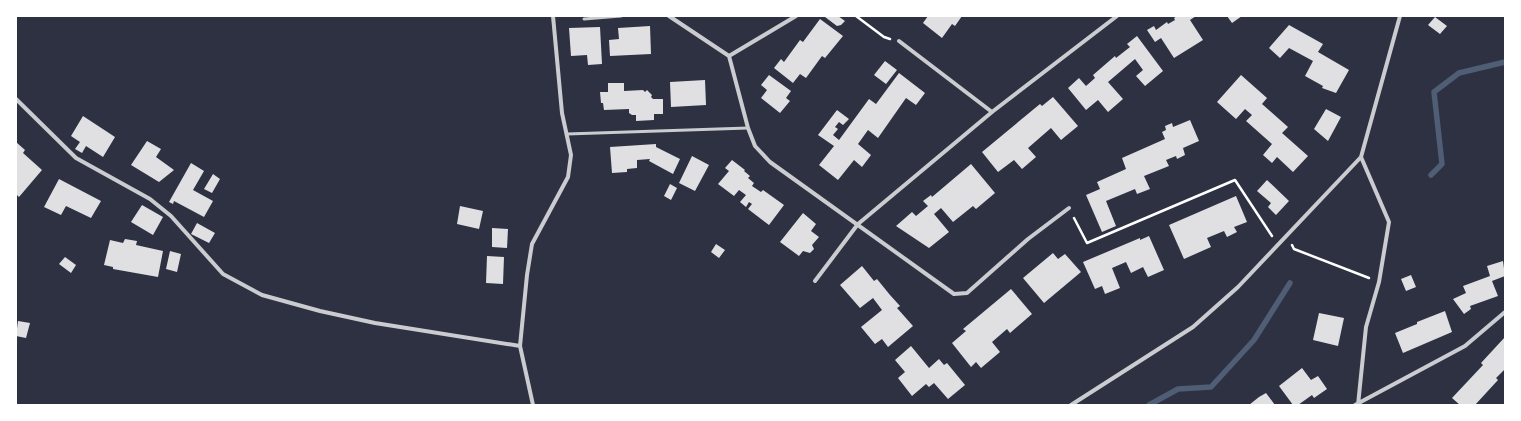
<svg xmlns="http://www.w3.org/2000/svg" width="1521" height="421" font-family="Signika,sans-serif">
	<rect width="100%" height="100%" fill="#2d3142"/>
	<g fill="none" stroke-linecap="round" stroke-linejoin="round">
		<path stroke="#4f5d75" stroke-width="5.5" d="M1431,175l11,-11 -8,-72 25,-19 46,-11
			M1149,405l29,-16 33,-2 43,-47 36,-57"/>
	</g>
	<path fill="#e0e0e3" d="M826,16h12l7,5 -4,4 -4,1 -12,-9z
		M928,16h34l-7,10 -3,-2 -10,14 -19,-15z
		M1177,16h19l-6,4 13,20 -29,18 -13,-20 -6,4 -8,-12 7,-4 2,4 11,-8 1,2 7,-4 -1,-2z
		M1227,16h15l-10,7z
		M1435,17l12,9 -7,8 -12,-9z
		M820,19l23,17 -18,22 -3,-2 -16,22 -6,-4 -7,9 -19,-15 7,-9 3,3 16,-22 3,2z
		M1289,25l34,19 -5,8 31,18 -13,23 -14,-5 1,-2 -18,-10 8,-15 -24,-13 -9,10 -11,-10z
		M650,26l1,28 -41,2 -1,-16 10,-1 -1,-11z
		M600,27l2,37 -14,1 -1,-10 -16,1 -2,-28z
		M1137,36l26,35 -18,15 -9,-10 7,-6 -8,-11 -27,23 15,17 -15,13 -10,-12 -12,10 -18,-22 11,-10 7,8 9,-8 -2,-3 22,-19 1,2 14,-11 -3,-3z
		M885,61l12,9 -11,14 -12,-9z
		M899,73l26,20 -9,12 -10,-7 -28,40 -10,-8 -10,14 13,11 -9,12 -8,-7 -16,20 -19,-15 15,-19 -16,-11 19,-25 12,9 -6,6 -4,-3 -4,5 3,2 -5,6 6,5 30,-41 7,5z
		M769,75l22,16 -5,7 4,3 -10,12 -19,-15 6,-8 -6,-5z
		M1241,75l26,23 -5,6 26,23 -6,6 26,23 -15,16 -16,-15 -5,6 -9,-8 9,-11 -26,-23 6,-6 -7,-6 -9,10 -19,-17z
		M705,80l1,25 -35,2 -1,-25z
		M608,83h16v8l19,-1 2,2 2,-2 5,5 -1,2 2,2h10v15h-9v6l-18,1v-6h-4l-3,-2v-4l-25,1 -1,-7h-2l-1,-11h8z
		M1053,97l25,29 -17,14 -10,-12 -23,20 8,9 -14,12 -8,-9 -16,12 -16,-20 58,-48 2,2z
		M1326,109l15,8 -13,24 -14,-12z
		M83,116l32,21 -12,20 -17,-11 -4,7 -7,-4 5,-7 -9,-6z
		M1190,120l9,21 -16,7 2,7 -8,4 -1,-3 -10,4 3,6 -25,10 6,13 -13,5 -2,-5 -29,12 10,25 -14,6 -16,-37 14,-6 -3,-7 29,-13 -4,-11 43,-19 -3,-7 4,-2 -1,-4 7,-3 1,4z
		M147,141l14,8 -5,8 18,13 -15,12 -28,-17z
		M16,142l9,8 -2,3 19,17 -23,27 -3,-3z
		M656,144v3l24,12 -7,15 -24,-13 1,-2 -13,1v8l-10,1v3l-15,1 -2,-26z
		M692,156l17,9 -14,26 -16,-8z
		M732,160l13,10 -1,1 6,5 -2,2 6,5 -2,3 9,6 2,-2 21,15 -15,20 -21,-16 4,-5 -3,-2 -3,5 -6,-5 6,-7 -7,-5 -5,6 -16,-12 11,-13 -4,-3z
		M191,163l13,8 -11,19 20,11 -9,16 -30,-16 -1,3 -4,-2z
		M971,164l24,29 -19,16 -3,-3 -20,16 -12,-14 -7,6 15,18 -20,16 -33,-22 16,-14 4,4 12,-10 -5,-5 8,-6 1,2z
		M213,174l7,5 -8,14 -8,-4z
		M59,179l42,22 -10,17 -25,-12 -5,9 -17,-8z
		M1267,180l22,21 -13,14 -8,-8 3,-4 -14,-12z
		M670,184l7,4 -6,12 -7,-4z
		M1236,196l11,26 -13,5 3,5 -10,5 -3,-6 -17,7 4,9 -27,12 -15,-34z
		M142,205l21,12 -10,18 -22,-13z
		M460,206l23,5 -4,18 -22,-5z
		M803,213l13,11 -5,7 8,6 -7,8 2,4 -4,4 -7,-2 -4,5 -19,-14z
		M197,223l18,10 -6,10 -18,-9z
		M492,228l16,1 -1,19 -15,-1z
		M1149,236l15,34 -16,7 -5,-10 -12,6 -5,-11 -14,6 8,20 -15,6 -3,-8 -7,3 -12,-27 57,-24v2z
		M125,239l12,2 -1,4 27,6 -5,26 -45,-8v-2l-9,-2 6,-25 13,3z
		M716,244l9,6 -6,8 -8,-6z
		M170,251l11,3 -4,18 -11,-3z
		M1053,253l5,6 7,-5 16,18 -37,31 -21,-25z
		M487,256l17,1 -1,27 -17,-1z
		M65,257l11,8 -5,8 -12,-9z
		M1503,261l2,15 -13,5 6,15 -28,10 1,3 -7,5 -11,-15 13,-6 -3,-7 27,-10 -3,-10z
		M862,266l12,15 3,-2 13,16 10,11 -3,2 16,18 -25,21 -6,-8 -7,5 -14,-17 21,-17 -9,-12 -13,10 -20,-23z
		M1411,275l5,12 -10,4 -5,-12z
		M1011,289l21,25 -22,19 -3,-4 -15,13 8,10 -19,16 -5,-6 -5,5 -19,-24 14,-12 -3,-2z
		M1445,311l7,21 -49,21 -8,-20 22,-9v-2z
		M1319,313l25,5 -6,28 -25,-6z
		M18,321l12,2 -4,15 -10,-2z
		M1505,337v32l-9,9 2,2 -23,25h-15l-8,-7 31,-33 -2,-2z
		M911,346l18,22 10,-9 5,6 3,-2 18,22 -17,14 -14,-16 -5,4 -3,-3 -14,12 -14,-18 7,-6 -10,-12z
		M1302,368l9,12 7,-4 9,13 -13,9 -2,-3 -14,10h-5l-14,-19z
		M1266,393l9,12h-26l10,-8z"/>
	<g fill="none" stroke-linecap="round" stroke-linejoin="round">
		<path stroke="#fff" stroke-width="2.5" d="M856,16l28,21 6,2
			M1074,218l13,25 148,-63 37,56
			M1292,245l2,4 75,29"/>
		<path stroke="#caccd0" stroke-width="3" d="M584,19l37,-3
			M567,134l181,-6"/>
		<path stroke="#caccd0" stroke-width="4" d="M669,16l60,40 19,72 7,18 15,16 184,132 13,-1 61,-54 41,-31
			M899,41l93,71
			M729,56l67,-40
			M16,99l60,59 74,41 21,17 52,58 39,21 58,16 55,12 145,23
			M815,281l43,-57 134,-112 125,-96
			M533,405l-13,-59 7,-71 5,-31 36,-67 3,-22 -9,-42 -9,-97
			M1071,405l122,-78 45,-40 123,-130 39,-141
			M1355,405l110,-59 40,-34
			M1358,405l8,-78 13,-45 10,-60 -28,-65"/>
	</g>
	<rect width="1521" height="421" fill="none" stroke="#ffffff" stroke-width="34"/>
</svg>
